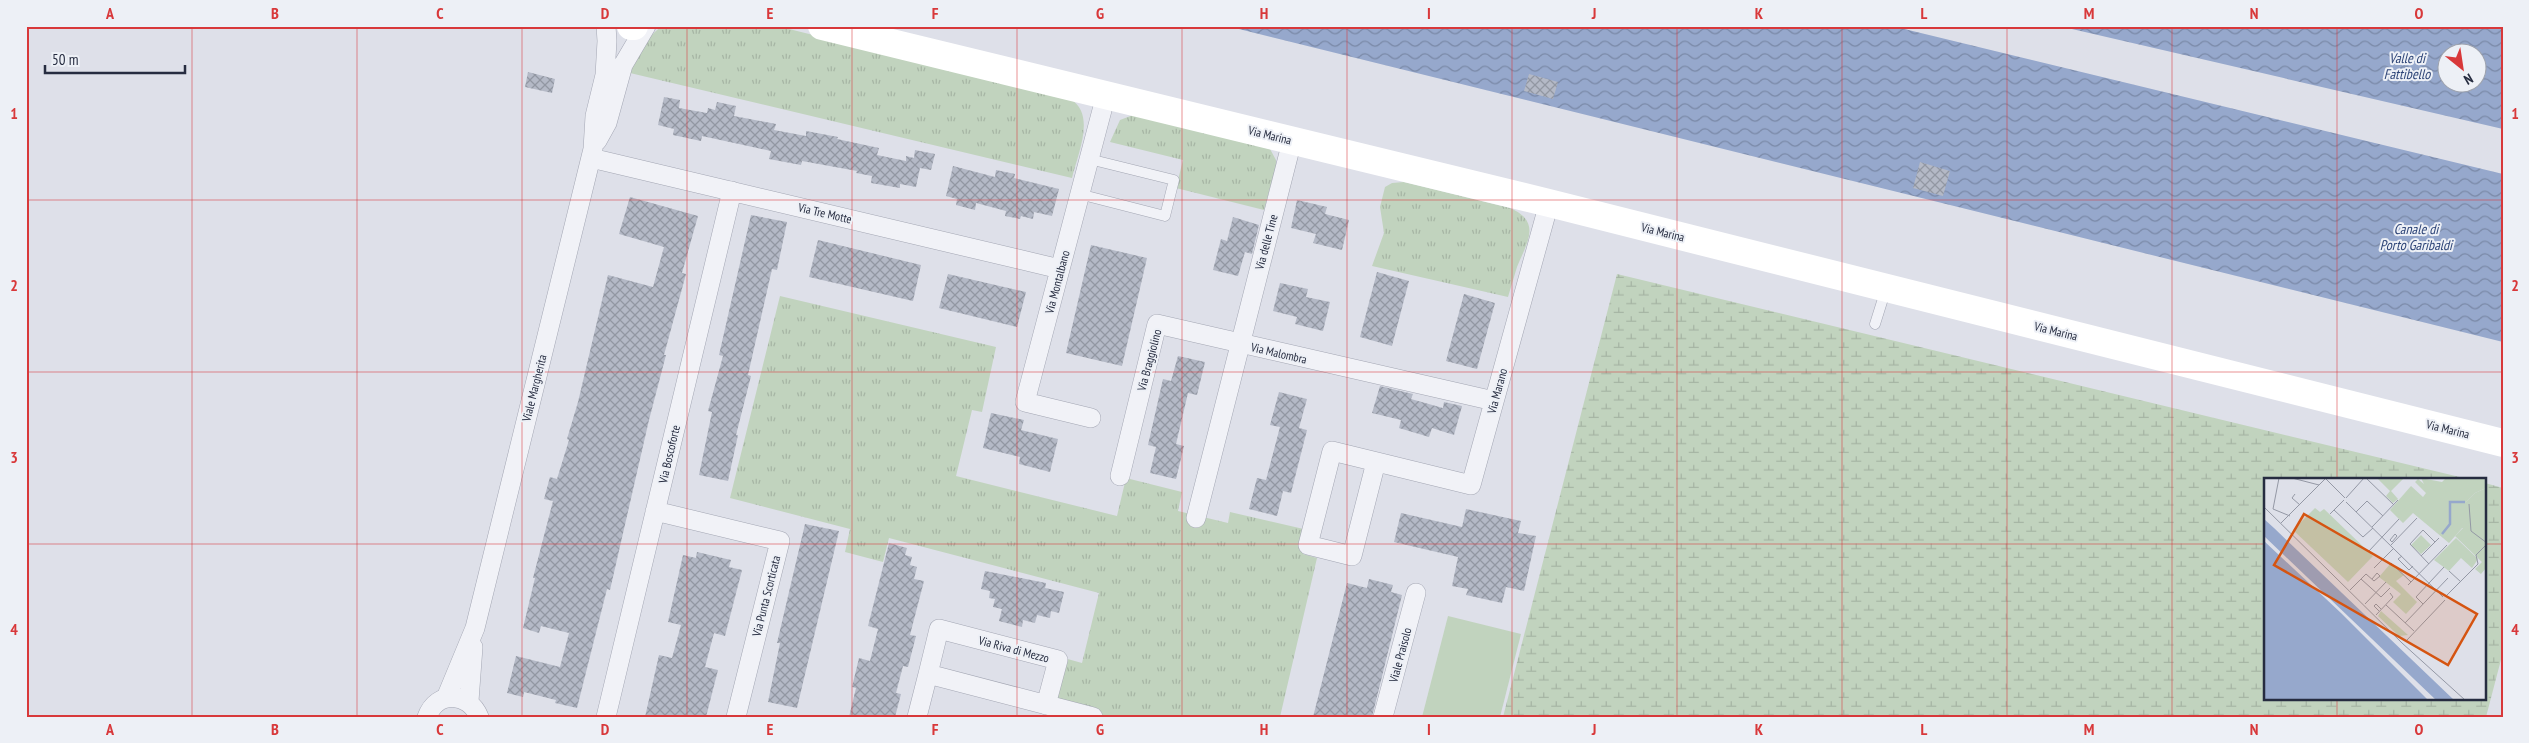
<svg xmlns="http://www.w3.org/2000/svg" width="2529" height="743" font-family="'PT Sans Narrow',sans-serif">
	<defs>
		<pattern id="grass-tufts" width="24" height="20" patternUnits="userSpaceOnUse" patternTransform="scale(1.25)"><rect width="24" height="20" fill="#c1d3be"/><path d="M3 7l-1-3M5 7V3M7 7l1-3M15 17l-1-3M17 17v-4M19 17l1-3" fill="none" stroke="#a6b5a4"/></pattern>
		<pattern id="wetland-marsh" width="20" height="14" patternUnits="userSpaceOnUse" patternTransform="scale(1.25)"><rect width="20" height="14" fill="#c1d3be"/><path d="M1 5h8M5 5V1M11 12h8M15 12V8" fill="none" stroke="#a6b5a4"/></pattern>
		<pattern id="water-waves" width="16" height="10" patternUnits="userSpaceOnUse" patternTransform="scale(1.25)"><rect width="16" height="10" fill="#96a8cc"/><path d="M0 5q4-4 8 0t8 0" fill="none" stroke="#7a89a7"/></pattern>
		<pattern id="building-cross-hatch" width="8" height="8" patternUnits="userSpaceOnUse" patternTransform="scale(1.25)"><rect width="8" height="8" fill="#b4b9c6"/><path d="M0 0l8 8M0 8l8-8" fill="none" stroke="#9297a2"/></pattern>
	</defs>
	<rect width="100%" height="100%" fill="#dee0e9"/>
	<path fill="url(#grass-tufts)" d="M662,26h115l293,73c27,15 7,56 2,79l-442,-105c4,-18 17,-36 32,-47z
		M1133,115l137,34 6,11v7l-12,43 -88,-22 7,-28 -73,-18 10,-22z
		M1404,182l106,26c33,14 16,36 7,59 -3,10 -6,20 -9,30l-136,-31 12,-33 -4,-26 5,-20 7,-4z
		M780,296l216,51 -14,65 -10,-2 -16,66 161,40 9,-38 56,14 -4,19 50,12 2,-11 78,18 -5,24 14,4 -37,159h-179l-50,-13 13,-46 18,5 17,-70 -210,-55 -6,24 -38,-10 5,-23 -120,-31z"/>
	<path fill="url(#wetland-marsh)" d="M1617,274l851,205h-203v220h220v-216l18,5v164l-17,65h-983z"/>
	<path fill="#c1d3be" d="M1448,616l73,18 -21,83h-78z"/>
	<path fill="url(#water-waves)" fill-rule="evenodd" d="M1227,26h665l611,148v168z
		M2059,26h444v103zM2446,52h30v30h-30z"/>
	<path fill="url(#building-cross-hatch)" d="M528,72l27,7 -3,14 -27,-6z
		M1529,74l29,8 -5,17 -29,-8z
		M664,97l16,3 -1,8 28,5 1,-5 7,2 2,-8 19,4 -2,10 42,8 -2,6 32,6v-5l32,6 -1,2 42,9 -2,7 29,6v-5l8,2 1,-8 20,4 -4,16 -11,-2 -4,19 -16,-3v4l-29,-5 1,-7 -16,-3 1,-2 -55,-10 -1,4 -32,-6 2,-8 -69,-15 -1,5 -28,-6 1,-6 -16,-4z
		M1920,162l30,9 -7,25 -30,-8z
		M953,166l42,11 1,-7 19,4 -1,4 45,11 -7,27 -18,-4 -1,7 -12,-3 -1,3 -15,-3 1,-5 -30,-8 -1,7 -19,-5 1,-6 -11,-3z
		M630,197l68,19 -16,57 4,1 -22,81h2l-17,65 -39,170 -3,-1 -30,119 -22,-5 1,-3 -32,-8 -1,5 -16,-4 9,-37 44,11 9,-34 -28,-7 -2,7 -16,-5 12,-50h-2l20,-77 -9,-2 6,-22 7,2 12,-39 -2,-1 11,-37 30,-127 45,12 11,-40 -45,-13z
		M1297,200l30,7 -2,7 24,6 -7,30 -29,-7 3,-9 -25,-6z
		M751,215l36,7 -10,48 -5,-1 -24,106 3,1 -15,59h2l-10,46 -29,-6 13,-63 -4,-1 15,-55 -4,-1z
		M1233,217l26,8 -7,29 -7,-2 -7,24 -25,-6 8,-31 6,2z
		M818,240l103,25 -8,36 -104,-24z
		M1091,245l56,13 -25,108 -56,-13z
		M1377,272l32,9 -17,65 -32,-9z
		M948,274l78,18 -9,35 -78,-19z
		M1280,283l28,6 -2,8 24,5 -7,29 -28,-7 2,-7 -24,-6z
		M1464,294l31,9 -18,66 -31,-8z
		M1178,356l27,6 -8,33 -9,-2 -12,51 8,2 -8,33 -26,-6 6,-26 -8,-2 15,-66 8,2z
		M1380,386l33,8 -2,5 32,9 1,-6 18,4 -8,29 -22,-7 -3,9 -30,-9 2,-8 -29,-7z
		M1279,392l28,7 -8,29 8,2 -16,63 -8,-2 -6,25 -28,-7 8,-31 9,2 14,-53 -10,-2z
		M991,413l33,7 -3,10 37,9 -8,33 -31,-8 1,-7 -37,-9z
		M1466,509l55,12 -3,12 18,3 -12,55 -18,-4 -4,16 -36,-8 2,-6 -16,-3 6,-29 -64,-15 7,-29 61,14z
		M805,524l34,7 -42,177 -29,-6 12,-59h-3z
		M889,543l18,5 -2,7 7,2 -2,8 7,2 -3,12 10,2 -14,54 6,1 -8,31 -5,-1 -7,27 5,1 -6,23h-46l7,-29 -4,-1 7,-29 11,3 8,-32 -10,-3z
		M697,552l34,8 -2,7 13,3 -17,66 -11,-3 -9,34 13,3 -12,47h-61l14,-62 13,3 9,-33 -13,-3 15,-67 13,3z
		M985,571l61,12 -1,5 19,4 -5,21 -8,-2 -1,7 -13,-3 -2,8 -12,-3 -1,7 -23,-6 3,-12 -9,-2 2,-8 -6,-1 1,-7 -9,-2z
		M1369,579l24,6 -2,7 11,3 -30,122h-59l34,-134 20,5z"/>
	<g fill="none" stroke-linecap="round" stroke-linejoin="round">
		<defs>
			<path id="lane" d="M1079,194l86,22 9,-36 -85,-21
				M1875,324l11,-35"/>
			<path id="street" d="M597,141l10,-18 16,-58 23,-39
				M591,158l469,111
				M1091,418l-66,-16 81,-307
				M1376,462l-24,94 -44,-11 24,-94 139,34 78,-282
				M1120,476l37,-152 337,77
				M655,511l125,30 -44,176
				M1196,518l96,-377
				M446,698l29,-70 118,-479 2,-33 10,-41 2,-34 -1,-15
				M469,701l4,-54
				M1046,705l12,-45 -119,-31 -11,45 165,43
				M427,717c10,-27 42,-25 52,0
				M606,717l126,-526
				M917,717l11,-43
				M1383,717l33,-124"/>
		</defs>
		<use href="#lane" stroke="#a3a6b3" stroke-width="11"/>
		<use href="#street" stroke="#a3a6b3" stroke-width="20"/>
		<use href="#lane" stroke="#f1f2f7" stroke-width="10"/>
		<use href="#street" stroke="#f1f2f7" stroke-width="19"/>
		<path stroke="#fff" stroke-width="28" d="M631,26h3
			M822,26l727,177 954,240"/>
	</g>
	<path fill="none" stroke="#d8383a" stroke-width="1" stroke-opacity="0.55" d="M192,26v691M357,26v691M522,26v691M687,26v691M852,26v691M1017,26v691M1182,26v691M1347,26v691M1512,26v691M1677,26v691M1842,26v691M2007,26v691M2172,26v691M2337,26v453M26,200h2477M26,372h2477M26,544h2239M2485,544h18M2337,699v18"/>
	<g text-anchor="middle" dominant-baseline="central" stroke-width="4" stroke-linejoin="round" paint-order="stroke">
		<g font-size="12" fill="#262c40" stroke="#edf0f6">
			<text transform="translate(1270 135) rotate(14)">Via Marina</text>
			<text transform="translate(825 213) rotate(13)">Via Tre Motte</text>
			<text transform="translate(1663 232) rotate(14)">Via Marina</text>
			<text transform="translate(1266 242) rotate(-75)">Via delle Tine</text>
			<text transform="translate(1057 282) rotate(-75)">Via Montalbano</text>
			<text transform="translate(2056 331) rotate(14)">Via Marina</text>
			<text transform="translate(1279 353) rotate(13)">Via Malombra</text>
			<text transform="translate(1149 360) rotate(-75)">Via Braggiolino</text>
			<text transform="translate(534 388) rotate(-76)">Viale Margherita</text>
			<text transform="translate(1497 391) rotate(-75)">Via Marano</text>
			<text transform="translate(2448 429) rotate(14)">Via Marina</text>
			<text transform="translate(669 454) rotate(-77)">Via Boscoforte</text>
			<text transform="translate(766 596) rotate(-76)">Via Punta Scorticata</text>
			<text transform="translate(1014 649) rotate(15)">Via Riva di Mezzo</text>
			<text transform="translate(1400 655) rotate(-75)">Viale Praisolo</text>
		</g>
		<g font-size="14" font-style="italic" fill="#2d4477" stroke="#edf0f6">
			<text x="2407" y="58">Valle di<tspan x="2407" dy="16">Fattibello</tspan></text>
			<text x="2416" y="229">Canale di<tspan x="2416" dy="16">Porto Garibaldi</tspan></text>
		</g>
	</g>
	<g transform="translate(2264 478)">
		<rect width="222" height="222" fill="#dee0e9"/>
		<path d="M113,0h27l-13,13 7,8 -5,4 -7,-7 4,-5zM157,0l21,4 4,-4h40v10l-11,5 -9,9h-17l2,25h12l-14,16 -36,-30 -10,10 -13,-13 21,-24 12,11 3,-4 -11,-11 3,-3 6,5zM157,57l10,10 -10,9 -10,-9zM192,60l22,21 -6,9 -11,-10 -12,13 -15,-11zM127,85l13,12 -8,6 21,21 -11,12 -13,-12 8,-8 -22,-17zM117,133l27,24 -9,1 -21,-20z" fill="#c1d3be"/>
		<path d="M51,30l5,4 4,-3 49,47 -25,26 -55,-52z" fill="#c1d3be"/>
		<path d="M222,10v80l-5,6 -6,-5 7,-7 -27,-26 8,-8h-12v-25l15,-1 9,-9z" fill="#c1d3be"/>
		<path d="M0,41l10,9 180,172h-18l-172,-164zM0,63l77,72 87,87h-164z" fill="#96a8cc"/>
		<path fill="none" stroke="#96a8cc" stroke-width="2.5" d="M178,56l8,-10v-22h15"/>
		<path fill="none" stroke="#9498a5" stroke-width="1" d="M15,0l-6,31 17,7M28,0l27,7M61,0l20,20M102,0l28,27M31,16l-3,4 8,7M82,20l18,-20M82,24l97,95M205,26l2,27 16,12M0,29l138,136 63,57M70,32l29,27 10,-9M92,34l11,-11 16,15M66,36l14,-14M17,45l45,-45M108,49l26,-27M131,56l2,2 -5,6 -2,-2zM127,67l26,-27M105,73l30,-32M138,78l-4,3 11,11 4,-4M157,78l18,-18M127,85l20,19 -3,3M165,86l-19,-20 13,-14 12,12M110,90l20,-20M185,93l12,11M97,101l20,18 9,-9M147,104l36,-37M86,112l16,-16 8,7 6,-5 -3,-3 -5,6M182,118l32,-32 -2,-9 11,-11M101,126l21,-22M159,126l-7,-7 28,-30M122,127l28,26M115,133l-5,-5 2,-2 5,5M112,137l17,-18 -3,-4M141,145l43,-45M143,162l38,-40"/>
		<path fill="#d55411" fill-opacity="0.15" stroke="#d55411" stroke-width="2.5" d="M40,36l173,100 -29,51 -174,-100z"/>
		<rect width="222" height="222" fill="none" stroke="#262c40" stroke-width="2.5"/>
	</g>
	<rect width="2529" height="743" fill="none" stroke="#edf0f6" stroke-width="55"/>
	<g transform="translate(2462 68) rotate(150)"><circle r="24" fill="#edf0f6" stroke="#9da2ad"/>
	<path d="M0-4L9 19L0 12L-9 19Z" fill="#d8383a"/>
	<text y="-8" font-size="14" font-weight="bold" text-anchor="middle" fill="#262c40">N</text>
	</g>
	<path d="M45 65v8h140v-8" fill="none" stroke="#262c40" stroke-width="2.5"/>
	<text x="52" y="65" font-size="15" fill="#262c40" stroke="#edf0f6" stroke-width="4" paint-order="stroke">50 m</text>
	<rect x="28" y="28" width="2474" height="688" fill="none" stroke="#d8383a" stroke-width="2"/>
	<g font-size="16" text-anchor="middle" font-weight="bold" fill="#d8383a">
		<text x="110" y="19">A</text>
		<text x="275" y="19">B</text>
		<text x="440" y="19">C</text>
		<text x="605" y="19">D</text>
		<text x="770" y="19">E</text>
		<text x="935" y="19">F</text>
		<text x="1100" y="19">G</text>
		<text x="1264" y="19">H</text>
		<text x="1429" y="19">I</text>
		<text x="1594" y="19">J</text>
		<text x="1759" y="19">K</text>
		<text x="1924" y="19">L</text>
		<text x="2089" y="19">M</text>
		<text x="2254" y="19">N</text>
		<text x="2419" y="19">O</text>
		<text x="14" y="119">1</text>
		<text x="2515" y="119">1</text>
		<text x="14" y="291">2</text>
		<text x="2515" y="291">2</text>
		<text x="14" y="463">3</text>
		<text x="2515" y="463">3</text>
		<text x="14" y="635">4</text>
		<text x="2515" y="635">4</text>
		<text x="110" y="735">A</text>
		<text x="275" y="735">B</text>
		<text x="440" y="735">C</text>
		<text x="605" y="735">D</text>
		<text x="770" y="735">E</text>
		<text x="935" y="735">F</text>
		<text x="1100" y="735">G</text>
		<text x="1264" y="735">H</text>
		<text x="1429" y="735">I</text>
		<text x="1594" y="735">J</text>
		<text x="1759" y="735">K</text>
		<text x="1924" y="735">L</text>
		<text x="2089" y="735">M</text>
		<text x="2254" y="735">N</text>
		<text x="2419" y="735">O</text>
	</g>
</svg>
